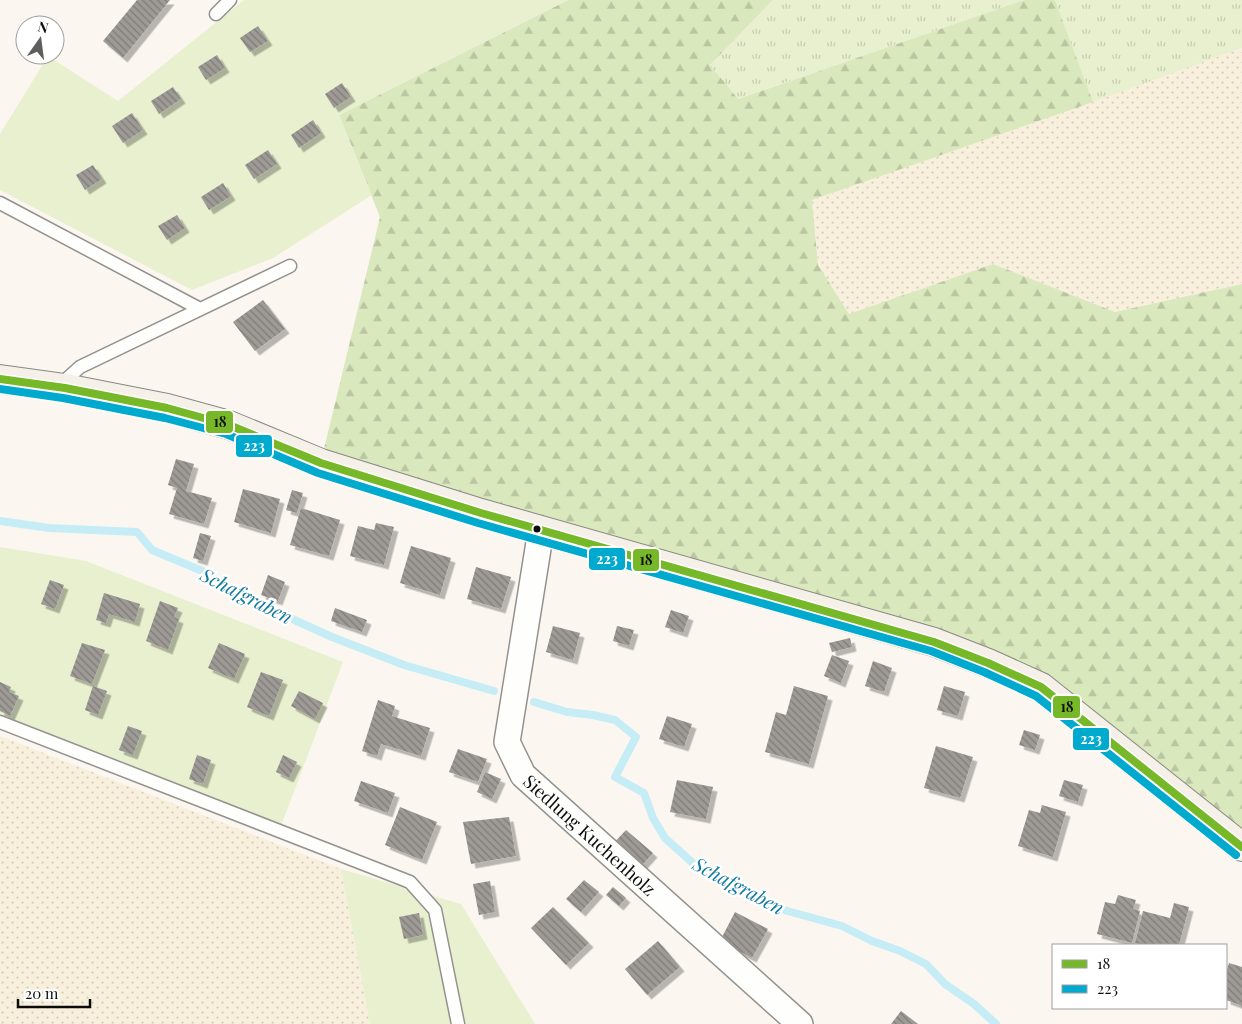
<svg xmlns="http://www.w3.org/2000/svg" width="1242" height="1024" font-family="'Playfair Display',serif">
	<defs>
		<pattern id="farmland-dots" width="8" height="8" patternUnits="userSpaceOnUse" patternTransform="scale(1.25)"><rect width="8" height="8" fill="#f8f0dc"/><path d="M2 2h.1M6 6h.1" fill="none" stroke="#d3cdbc" stroke-width="1.8" stroke-linecap="round"/></pattern>
		<pattern id="grass-tufts" width="24" height="20" patternUnits="userSpaceOnUse" patternTransform="scale(1.25)"><rect width="24" height="20" fill="#e8f0cf"/><path d="M3 7l-1-3M5 7V3M7 7l1-3M15 17l-1-3M17 17v-4M19 17l1-3" fill="none" stroke="#c6cdb1"/></pattern>
		<pattern id="forest-firs" width="22" height="20" patternUnits="userSpaceOnUse" patternTransform="scale(1.25)"><rect width="22" height="20" fill="#dae8bd"/><path d="M5 1l3.5 6h-7zM16 11l3.5 6h-7z" fill="#bac6a1"/></pattern>
		<pattern id="building-back-hatch" width="6" height="6" patternUnits="userSpaceOnUse" patternTransform="scale(1.25)"><rect width="6" height="6" fill="#9e9a96"/><path d="M-1 5l2 2M0 0l6 6M5-1l2 2" fill="none" stroke="#7f7c79"/></pattern>
		<filter id="shadow"><feDropShadow dx="4.5" dy="4.5" stdDeviation="0" flood-color="#0004"/></filter>
	</defs>
	<rect width="100%" height="100%" fill="#fbf7f0"/>
	<path fill="url(#farmland-dots)" d="M1242,48v236l-127,28 -122,-48 -144,50 -31,-49 -6,-65z
		M0,736l341,133 29,155h-370z"/>
	<path fill="url(#grass-tufts)" d="M773,0h251l-287,99 -27,-34z
		M1055,0h187v48l-149,54z"/>
	<path fill="url(#forest-firs)" d="M568,0h205l-63,65 28,34 286,-99h31l38,102 -281,98 6,65 31,49 144,-50 122,48 127,-28v549l-209,-162 -709,-222 56,-232 -41,-102z"/>
	<path fill="#e8f0cf" d="M244,0h324l-229,115 33,80 -99,63 -81,32 -192,-100v-56l48,-78 70,45z
		M0,547l86,14 257,101 -62,164 -281,-109z
		M341,869l120,35 74,120h-165z"/>
	<g fill="none" stroke-linecap="round" stroke-linejoin="round">
		<path stroke="#c6ecf6" stroke-width="8" d="M0,521l49,7 88,4 15,18 55,23 30,21 95,43 72,28 90,26
			M534,702l33,10 26,3 22,5 21,17 -21,40 29,16 9,25 12,20 30,27 78,42 69,19 30,15 28,10 26,13 19,20 29,20 22,20"/>
	</g>
	<path fill="url(#building-back-hatch)" filter="url(#shadow)" d="M137,0h33l-47,58 -20,-17z
		M258,26l10,15 -18,11 -10,-14z
		M217,55l8,13 -19,12 -8,-13z
		M342,83l9,14 -17,11 -9,-14z
		M173,87l8,12 -22,15 -8,-13z
		M132,113l11,17 -20,13 -11,-17z
		M313,120l8,13 -22,15 -8,-13z
		M268,150l9,14 -23,15 -9,-14z
		M93,165l9,14 -17,11 -9,-15z
		M223,183l8,13 -22,14 -8,-13z
		M177,215l8,13 -18,12 -9,-14z
		M263,300l22,29 -30,22 -22,-29z
		M176,459l18,5 -8,27 26,7 -8,26 -35,-10 8,-26 -9,-3z
		M243,489l37,10 -9,34 -37,-11z
		M292,490l11,3 -6,20 -11,-3z
		M301,508l39,12 -11,36 -39,-11z
		M376,523l18,4 -10,38 -34,-9 8,-30 16,4z
		M200,533l11,3 -8,25 -10,-3z
		M411,546l40,12 -11,37 -40,-12z
		M476,567l35,10 -10,32 -34,-10z
		M268,575l17,7 -7,19 -17,-6z
		M50,580l14,5 -9,24 -14,-5z
		M104,593l36,11 -5,18 -26,-8 -3,9 -10,-3z
		M160,601l18,7 -4,9 5,2 -11,31 -22,-9z
		M335,608l32,12 -5,12 -31,-11z
		M671,610l18,6 -6,17 -18,-6z
		M553,626l27,7 -7,27 -27,-8z
		M617,626l17,4 -5,16 -16,-5z
		M850,638l2,9 -20,5 -3,-9z
		M82,643l23,7 -13,34 -22,-8z
		M219,643l26,11 -11,25 -26,-11z
		M832,655l17,6 -8,22 -17,-7z
		M873,661l19,7 -8,24 -19,-6z
		M261,672l22,8 -14,36 -22,-9z
		M0,682l11,5 -2,5 10,4 -9,20 -10,-5z
		M93,686l14,5 -9,24 -13,-5z
		M794,686l34,10 -19,68 -44,-12 11,-40 10,3z
		M944,686l21,6 -7,24 -21,-6z
		M299,691l24,12 -8,16 -24,-13z
		M378,700l17,6 -3,10 38,12 -9,28 -40,-12 -4,12 -15,-5z
		M667,716l25,8 -8,23 -25,-8z
		M128,726l14,5 -9,24 -14,-5z
		M1024,730l16,5 -5,15 -16,-5z
		M936,746l37,11 -13,41 -36,-10z
		M458,749l29,10 -9,23 -29,-10z
		M197,755l14,5 -8,24 -14,-5z
		M283,755l14,7 -8,16 -13,-6z
		M485,772l16,7 -9,20 -15,-7z
		M677,780l36,7 -7,32 -36,-7z
		M1064,780l19,5 -5,17 -19,-6z
		M361,781l34,12 -7,20 -34,-12z
		M1042,805l24,7 -13,45 -35,-11 11,-36 11,3z
		M400,807l37,15 -15,38 -37,-15z
		M509,817l7,39 -45,8 -8,-42z
		M626,830l27,23 -16,18 -27,-24z
		M584,880l15,12 -18,20 -15,-13z
		M490,881l5,31 -16,3 -6,-31z
		M613,887l13,11 -7,8 -13,-11z
		M1118,895l18,5 -3,9 7,2 -8,32 -35,-9 8,-32 10,2z
		M1174,903l15,4 -10,38h-36l-8,-2 8,-32 27,7z
		M553,907l36,36 -23,22 -35,-37z
		M735,912l33,17 -16,29 -32,-17z
		M419,913l4,22 -19,4 -5,-22z
		M658,941l22,26 -33,28 -22,-26z
		M1229,963l13,4v42l-2,-4 -14,-5v-27z
		M901,1011l17,13h-27z"/>
	<g fill="none" stroke-linecap="round" stroke-linejoin="round">
		<defs>
			<path id="service" d="M216,14l14,-14
				M0,203l200,106
				M65,388l4,-11 11,-10 210,-101
				M0,722l410,160 25,28 23,114"/>
			<g id="minor">
				<path id="s1" d="M541,530l-34,212 16,33 277,249"/>
			</g>
			<path id="secondary" d="M0,379l65,9 102,20 62,17 92,38 160,50 453,129 54,21 53,24 201,160"/>
		</defs>
		<use href="#service" stroke="#94928f" stroke-width="15"/>
		<use href="#minor" stroke="#94928f" stroke-width="28"/>
		<use href="#secondary" stroke="#8a8885" stroke-width="30"/>
		<use href="#service" stroke="#fefefd" stroke-width="12"/>
		<use href="#minor" stroke="#fefefd" stroke-width="25"/>
		<use href="#secondary" stroke="#f5f1e8" stroke-width="28"/>
		<defs>
			<path id="bus-1" d="M0,379l65,9 102,20 62,17 92,38 160,50 453,129 54,21 53,24 201,160"/>
			<path id="bus-2" d="M0,389l63,9 102,20 61,16 92,39 160,50 453,128 53,21 52,24 200,159"/>
		</defs>
		<use href="#bus-1" stroke="#fff" stroke-width="11"/>
		<use href="#bus-2" stroke="#fff" stroke-width="11"/>
		<use href="#bus-1" stroke="#76b828" stroke-width="8"/>
		<use href="#bus-2" stroke="#00a9ce" stroke-width="8"/>
	</g>
	<circle fill="#0c0c0c" stroke="#fff" stroke-width="2" cx="537" cy="529" r="4.5"/>
	<g text-anchor="middle" dominant-baseline="central" stroke-width="5" stroke-linejoin="round" paint-order="stroke">
		<g font-size="18" fill="#0c0c0c" stroke="#fff">
			<text stroke="none"><textPath href="#s1" startOffset="341">Siedlung Kuchenholz</textPath></text>
		</g>
		<g font-size="19" font-style="italic" fill="#137aa1" stroke="#fff">
			<text transform="translate(247 595) rotate(27)">Schafgraben</text>
			<text transform="translate(739 885) rotate(28)">Schafgraben</text>
		</g>
	</g>
	<g stroke="#fff" stroke-width="2">
		<rect x="205" y="410" width="29" height="24" rx="5" fill="#76b828"/>
		<rect x="235" y="434" width="38" height="24" rx="5" fill="#00a9ce"/>
		<rect x="588" y="547" width="38" height="24" rx="5" fill="#00a9ce"/>
		<rect x="632" y="548" width="28" height="24" rx="5" fill="#76b828"/>
		<rect x="1052" y="695" width="29" height="24" rx="5" fill="#76b828"/>
		<rect x="1072" y="727" width="38" height="24" rx="5" fill="#00a9ce"/>
	</g>
	<g font-size="14" text-anchor="middle" font-weight="bold" fill="#fff">
		<text x="254" y="451">223</text>
		<text x="607" y="564">223</text>
		<text x="1091" y="744">223</text>
	</g>
	<g font-size="14" text-anchor="middle" font-weight="bold" fill="#111">
		<text x="220" y="427">18</text>
		<text x="646" y="565">18</text>
		<text x="1067" y="712">18</text>
	</g>
	<rect x="1052" y="944" width="175" height="65" fill="#ffffff" stroke="#9e9e9e"/>
	<rect x="1062" y="960" width="25" height="8" fill="#76b828" stroke="#9e9e9e"/>
	<text x="1097" y="969" font-size="15" fill="#0c0c0c">18</text>
	<rect x="1062" y="985" width="25" height="8" fill="#00a9ce" stroke="#9e9e9e"/>
	<text x="1097" y="994" font-size="15" fill="#0c0c0c">223</text>
	<g transform="translate(40 40) rotate(14)"><circle r="24" fill="#ffffff" stroke="#9e9e9e"/>
	<path d="M0-4L9 19L0 12L-9 19Z" fill="#605e5c"/>
	<text y="-8" font-size="14" font-weight="bold" text-anchor="middle" fill="#0c0c0c">N</text>
	</g>
	<path d="M18 999v8h72v-8" fill="none" stroke="#0c0c0c" stroke-width="2.5"/>
	<text x="25" y="999" font-size="15" fill="#0c0c0c" stroke="#ffffff" stroke-width="4" paint-order="stroke">20 m</text>
</svg>
